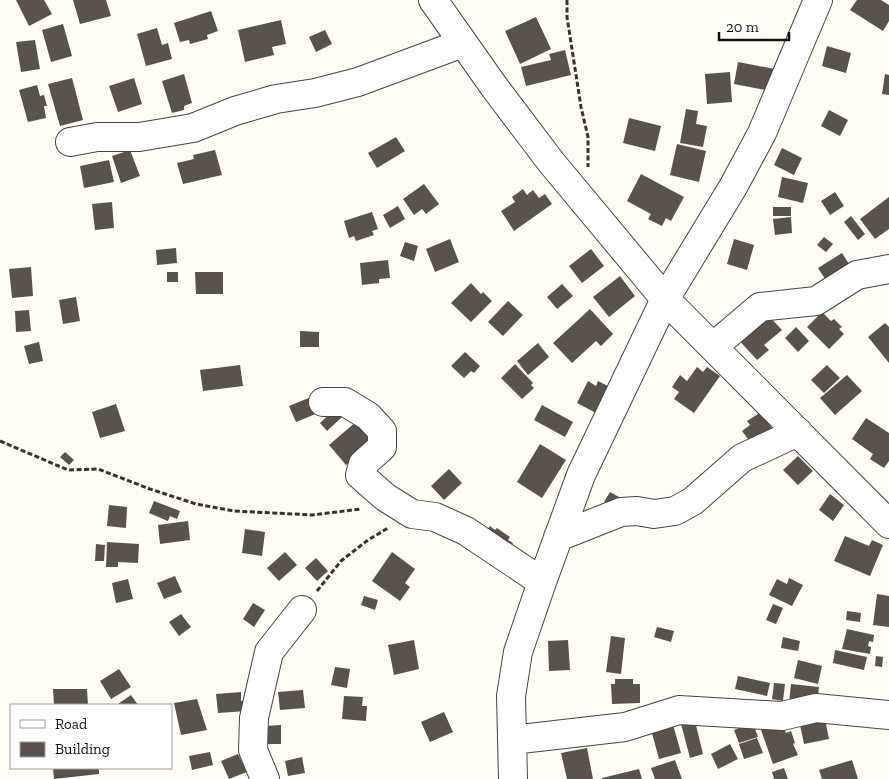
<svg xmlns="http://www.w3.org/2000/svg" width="889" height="779" font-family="'Zilla Slab',serif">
	<rect width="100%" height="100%" fill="#fffdf5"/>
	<path fill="#5a524d" d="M16,0h28l8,14 -23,12z
		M73,0h33l5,16 -31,8z
		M857,0h24l8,5v16l-6,10 -33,-21z
		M211,11l7,20 -11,4 1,4 -18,5 -1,-4 -9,2 -6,-19z
		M536,17l15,32 -31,15 -15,-33z
		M281,20l5,24 -14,3 2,8 -29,7 -7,-32z
		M63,24l9,32 -21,6 -9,-32z
		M157,28l5,17 6,-2 4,16 -26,7 -9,-32z
		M325,30l7,14 -16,8 -7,-15z
		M35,40l5,29 -19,3 -5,-30z
		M827,46l24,7 -5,20 -24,-7z
		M565,50l6,25 -45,11 -5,-19 30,-7 -2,-6z
		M738,62l37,7 -4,22 -37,-7z
		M730,72l2,30 -25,2 -2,-30z
		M184,74l8,29 -8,3v4l-12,3 -10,-32z
		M885,74l4,1v20l-7,-1z
		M72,78l11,42 -23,6 -12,-42z
		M134,78l8,26 -24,8 -9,-26z
		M37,85l3,11 4,-1 3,11h-3l2,12 -18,4 -9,-32z
		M686,109l12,2 -2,13 11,2 -4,21 -23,-4z
		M829,110l19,10 -8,16 -19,-10z
		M629,118l32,8 -6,25 -32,-8z
		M396,137l9,14 -28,17 -9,-15z
		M677,144l29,7 -7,31 -29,-7z
		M782,148l20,10 -8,17 -20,-10z
		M130,150l10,26 -19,7 -9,-27z
		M215,150l7,25 -39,9 -6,-21 17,-4 -1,-4z
		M109,160l5,22 -30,6 -4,-22z
		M641,174l43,23 -13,24 -5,-3 -4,8 -14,-7 3,-5 -24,-13z
		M782,177l26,6 -5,20 -25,-6z
		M424,184l15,20 -13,10 -4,-5 -8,6 -11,-16z
		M523,189l4,6 6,-5 6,8 6,-4 7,10 -38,27 -13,-20 14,-9 -3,-5z
		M835,192l9,14 -14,9 -9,-14z
		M889,197v32l-14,10 -15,-20z
		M112,202l2,26 -19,2 -3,-26z
		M398,206l7,13 -15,9 -7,-13z
		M773,207h18v9h-18z
		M372,212l6,17 -6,2 2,4 -18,6 -2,-5 -5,2 -5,-17z
		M851,216l14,18 -7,6 -14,-18z
		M791,217l1,16 -17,2 -2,-16z
		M824,237l9,7 -7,8 -9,-7z
		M450,239l9,23 -24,10 -9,-23z
		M734,239l20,6 -7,25 -20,-6z
		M405,242l13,4 -4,15 -14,-5z
		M176,248l1,15 -20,2 -1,-15z
		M591,249l13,17 -22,17 -13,-17z
		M842,253l11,17 -24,15 -11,-17z
		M388,260l2,18 -11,1v4l-17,2 -2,-22z
		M31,267l2,29 -21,2 -3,-29z
		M167,272h11v10h-11z
		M195,272h28v22h-27z
		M620,276l15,20 -26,21 -16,-20z
		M471,283l10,11 2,-2 9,9 -21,21 -20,-19z
		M562,284l11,12 -16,13 -10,-12z
		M76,297l4,24 -17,3 -4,-24z
		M508,301l15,14 -20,21 -15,-14z
		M590,309l23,25 -12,12 -5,-5 -24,22 -19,-20z
		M29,310l2,21 -15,1 -1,-21z
		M822,312l9,9 3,-2 8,8 -3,2 5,5 -15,15 -22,-22z
		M766,313l16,17 -18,15 5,5 -12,10 -20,-22z
		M885,323l4,4v36l-21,-26z
		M796,327l13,14 -11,11 -13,-14z
		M300,331l19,1v15h-19z
		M39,342l4,19 -14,3 -5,-18z
		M538,343l11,14 -21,18 -11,-14z
		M465,352l15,14 -6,7 -3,-2 -7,7 -13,-12z
		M515,364l18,19 -2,2 3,3 -12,11 -21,-21z
		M240,365l3,21 -40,5 -3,-21z
		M827,365l13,13 -16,15 -13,-13z
		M697,367l6,5 4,-5 13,9 -26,37 -20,-14 5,-7 -7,-5 8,-12 7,6z
		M847,375l15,16 -27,24 -15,-17z
		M588,381l8,5 2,-5 14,7 -14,26 -21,-11z
		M311,397l7,16 -22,9 -7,-16z
		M116,404l9,27 -25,7 -8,-26z
		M542,405l31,17 -8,15 -31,-17z
		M335,409l7,8 -15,14 -7,-8z
		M761,412l14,21 -21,14 -12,-16 8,-6 -3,-4z
		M866,418l23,15v28l-5,7 -14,-9 3,-5 -21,-15z
		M357,421l20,24 -15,7 -16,13 -17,-20z
		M540,444l26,16 -24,38 -25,-16z
		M65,452l9,8 -5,5 -9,-8z
		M798,456l15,15 -15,14 -15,-15z
		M449,469l13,14 -18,17 -13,-14z
		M610,492l9,5 -6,11 -9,-6z
		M830,494l14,11 -11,16 -14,-11z
		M154,501l26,10 -3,8 -7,-3 -2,5 -19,-8z
		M109,505l18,2 -1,21 -19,-2z
		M188,521l2,19 -30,4 -2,-19z
		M490,526l5,4 2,-2 13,9 -2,3 5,3 -6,8 -23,-17z
		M245,529l20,3 -3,24 -20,-3z
		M845,536l24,10 3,-6 11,5 -13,31 -36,-15z
		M107,542l32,2 -1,19 -20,-1v5h-12z
		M96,544l9,1 -1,16h-9z
		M285,552l12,13 -18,16 -12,-13z
		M392,552l23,17 -10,14 5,4 -10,14 -28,-20z
		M316,558l12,13 -11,10 -12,-13z
		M175,576l7,16 -18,7 -7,-16z
		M789,578l14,7 -11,21 -23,-11 8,-16 10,5z
		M128,579l5,20 -17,4 -4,-20z
		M877,594l12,2v31l-16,-2z
		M364,596l14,4 -3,10 -14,-5z
		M253,603l12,7 -11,17 -11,-8z
		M773,604l10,4 -7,16 -10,-4z
		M847,611l14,2 -1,9 -14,-2z
		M181,614l10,13 -12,9 -10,-14z
		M657,627l17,4 -3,11 -17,-5z
		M847,629l27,6 -1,7 -4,-1 -1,5 3,1 -1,7 -28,-5z
		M611,636l14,2 -4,36 -15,-2z
		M783,637l17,4 -2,10 -17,-3z
		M414,640l5,29 -25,6 -6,-30z
		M568,640l2,30 -21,1 -1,-30z
		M835,650l32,7 -3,13 -31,-7z
		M876,656l7,1 -1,10 -7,-1z
		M798,660l24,6 -4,18 -24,-6z
		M335,667l15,2 -3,19 -16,-3z
		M119,669l12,18 -20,12 -11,-18z
		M738,676l32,7 -3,13 -32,-7z
		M615,679h18v5h7v19l-28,1 -1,-20h4z
		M774,683l11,1 -2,17 -11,-2z
		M791,684l28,3 -2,18 -28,-3z
		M53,689h34l1,16h-34z
		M303,690l2,18 -25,2 -2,-18z
		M241,692v9h4l2,10 -29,2 -2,-19z
		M131,695l7,10h-20v-1z
		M344,696l19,1 -1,9h5l-1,15 -24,-2z
		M197,699l10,31 -26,5 -7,-32z
		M444,712l9,20 -23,10 -9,-20z
		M694,717l9,37 -13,4 -10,-38z
		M825,719l4,20 -25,5 -4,-19z
		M672,721l9,32 -22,6 -9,-33z
		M753,723l5,14 -19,6 -5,-13z
		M782,723l4,10 5,-2 4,12 -2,1 5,11 -25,9 -12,-34z
		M281,725v19h-16v-18z
		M757,738l6,15 -19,6 -5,-15z
		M730,744l8,15 -20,10 -7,-15z
		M587,748l6,31h-26l-6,-26z
		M210,752l3,13 -21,5 -3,-14z
		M238,754l9,18 -18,7 -8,-18z
		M302,757l3,16 -17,3 -3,-15z
		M675,760l7,19h-27l-4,-11z
		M852,760l6,19h-36l-3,-9z
		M53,768h46v6l-45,5z
		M784,768l4,11h-14l-2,-7z
		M639,769l3,10h-40v-1z"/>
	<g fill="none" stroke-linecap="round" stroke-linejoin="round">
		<defs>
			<path id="minor" d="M433,0l62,88 56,74 114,137 224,225
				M70,142l27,-5h42l54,-9 42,-17 41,-12 39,-6 43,-11 105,-39
				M713,347l47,-40 56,-6 41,-26 32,-6
				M323,402h22l23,14 14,15v16l-19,17 -3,11 25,22 27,17 23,3 31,14 76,51
				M558,537l63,-25 16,-1 17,3 21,-3 18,-10 49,-43 56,-26
				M512,740l113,-13 54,-17 103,6 34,-8 73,7
				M265,779l-12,-29 1,-32 15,-66 33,-42
				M513,779l-2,-83 7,-44 24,-70 39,-107 84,-176 68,-112 29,-54 56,-133"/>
		</defs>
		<use href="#minor" stroke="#444" stroke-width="30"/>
		<path stroke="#333" stroke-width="3" stroke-dasharray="5 2.5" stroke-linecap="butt" d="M567,0v17l14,90 7,30v30
			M0,441l68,29 30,-1 52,20 46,15 38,7 78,4 49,-6
			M317,591l24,-30 27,-21 20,-12"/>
		<use href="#minor" stroke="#fff" stroke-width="28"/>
	</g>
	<rect x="10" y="704" width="162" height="65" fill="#ffffff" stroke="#a0a0a0"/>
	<rect x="20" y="720" width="25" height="8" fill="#ffffff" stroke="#a0a0a0"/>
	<text x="55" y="729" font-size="15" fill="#111111">Road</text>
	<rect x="20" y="742" width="25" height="15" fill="#5a524d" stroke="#a0a0a0"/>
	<text x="55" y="754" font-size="15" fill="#111111">Building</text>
	<path d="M719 32v8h70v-8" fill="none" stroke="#111111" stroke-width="2.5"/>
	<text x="726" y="32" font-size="15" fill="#111111" stroke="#ffffff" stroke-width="4" paint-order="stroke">20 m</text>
</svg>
